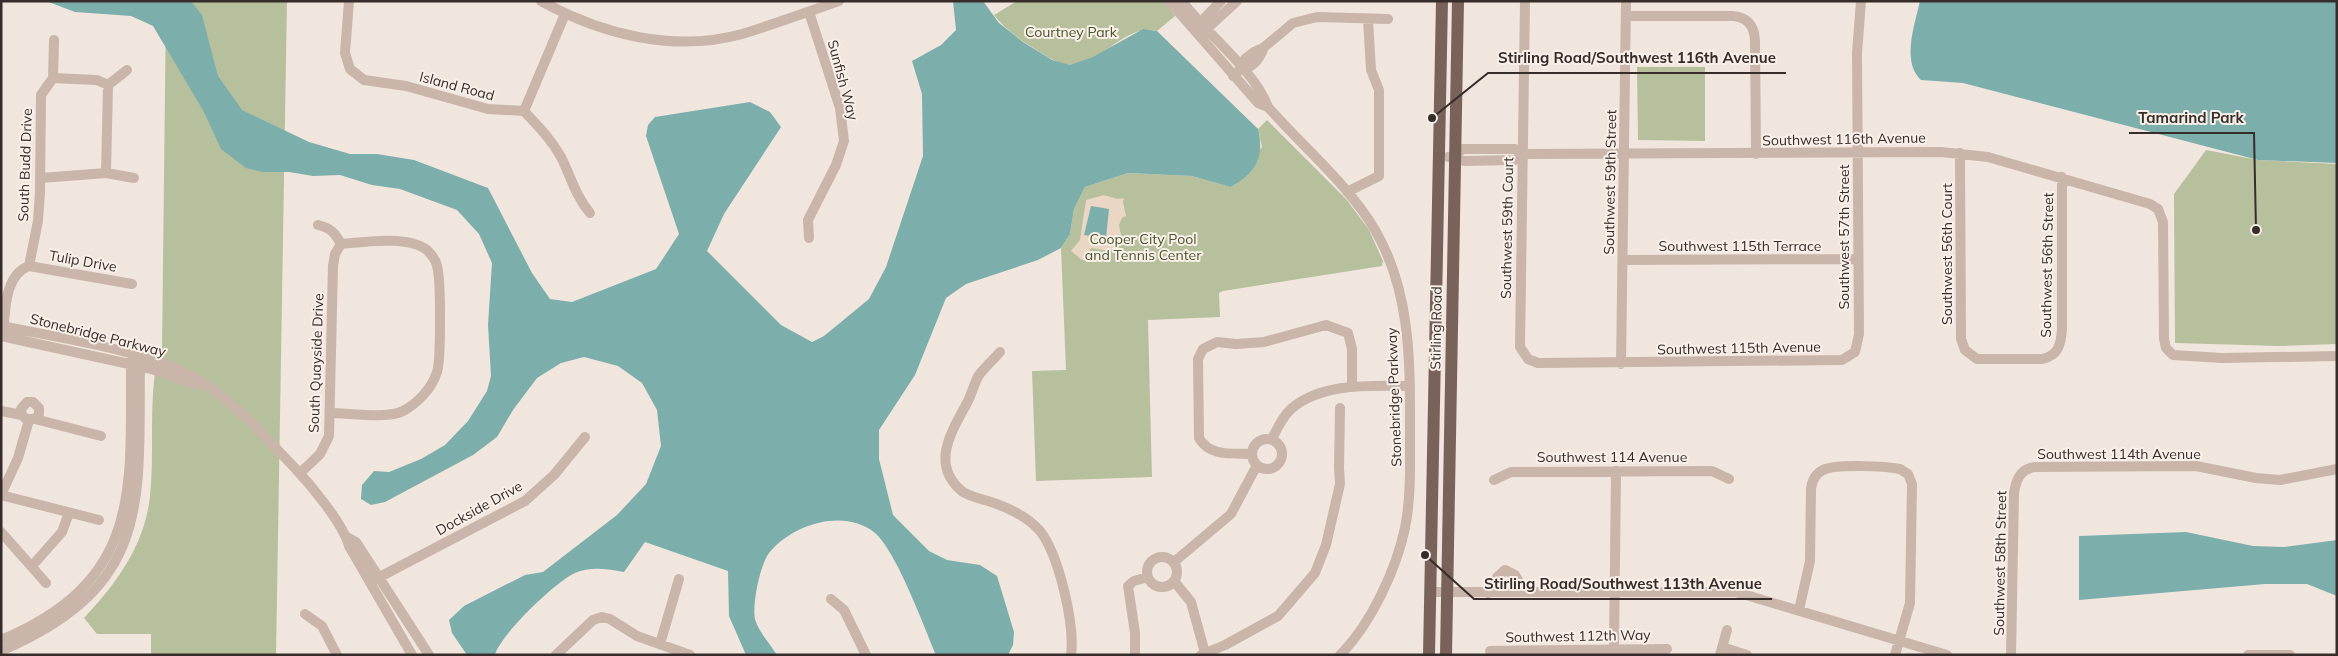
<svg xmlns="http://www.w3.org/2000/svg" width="2338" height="656" font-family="Mulish,sans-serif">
	<rect width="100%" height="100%" fill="#f1e6dd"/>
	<path fill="#b7c09d" d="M166,1h121l-11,654h-125v-21h-54l-13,-16c32,-34 61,-73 66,-122 4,-38 0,-77 4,-115 1,-10 5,-20 8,-29z
		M1017,1h147l11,15 -18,15c-31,-9 -58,36 -87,34 -13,-1 -24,-9 -35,-16 -15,-9 -30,-20 -41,-34z
		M1637,67h68v74l-67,-1z
		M1267,120l80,80 22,30 14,31 -1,5 -159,25 -4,2 1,24 -72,3 4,157 -116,4 -4,-110 34,-1 -5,-122 9,-14 4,-25 11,-22 43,-14 64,3 38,11 32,-40 -4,-18z
		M2206,150l52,10 79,4v180l-58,2 -104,-3 -1,-149z"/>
	<path fill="#e9d6c4" d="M1104,195l13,4 7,-1 -1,4 3,14 -4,2 -3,7 3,16 -12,10 -19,-3 -6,12h-3l-11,-9 9,-11 6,-40z"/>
	<path fill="#7caeac" d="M46,1h145l11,14 16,61 24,34 67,32 41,12h27l37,6 74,28 44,85 18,26 22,3 84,-33 23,-35 -33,-98 2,-11 7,-8 95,-15 20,10 11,15 -57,87 -17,37 74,74 31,17 12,-6 45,-37 17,-32 37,-111 -1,-62 -10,-33 29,-16 15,-15 -3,-29h30l16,22 24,19 29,18 18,5 23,-8 50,-28 14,2 101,98c7,29 -3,45 -28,58l-38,-11 -64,-3 -43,14 -11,22 -4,25 -9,14 -23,12 -72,24 -20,14 -31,77 -36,55v29l14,56 36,36 18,9 33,5 17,11 17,56 -1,13 -5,10h-72c-12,-29 -40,-104 -61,-122 -31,-25 -82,-9 -106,20 -9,12 -17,51 -14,66 3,12 16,26 22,36h-31l-17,-39 -1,-45 -83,-29 -21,30c-17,-3 -33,-6 -49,1 -20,9 -75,62 -80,82h-28l-15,-22 -3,-13 15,-14 61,-31 18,-3 74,-57 29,-31 15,-38 -4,-36 -15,-27 -24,-17 -34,-9 -23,6 -24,15 -24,32 -16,27 -24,18 -88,47 -14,3 -10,-6 1,-14 12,-14 15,1 32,-13 24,-14 23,-24 19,-30 4,-15 -3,-51 4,-62 -13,-29 -22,-24 -57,-21 -28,-4 -32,-10 -27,1 -24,-4h-26l-17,-4 -25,-19 -17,-37 -51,-86 -22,-10 -56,-4z
		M1920,1h417v162l-79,-3 -295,-77 -42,-3c-20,-18 -6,-56 -1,-79z
		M1091,206l18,3 -3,29 -22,-3z
		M2186,532l67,14 31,1 53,-7v56l-30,-12h-42l-186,16v-64z"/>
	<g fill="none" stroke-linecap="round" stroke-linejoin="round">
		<path stroke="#c9b5a9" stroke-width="10" d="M349,1l-4,52 5,16 14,11 42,6 82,23 36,2
			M541,1c60,33 132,52 201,33 33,-10 65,-22 97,-33
			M1169,1l89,102 10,4
			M1182,1c25,34 71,67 86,106 35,40 80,77 107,123 37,63 35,136 35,207 0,30 1,61 -5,91 -9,42 -34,96 -65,127
			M1525,1l-5,346 8,12 10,4 304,-3 13,-8 4,-18 -2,-281 4,-52
			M1626,16h106c15,1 22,9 23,24l1,114
			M1196,27l25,-26
			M1201,34l36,-33
			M1242,68c12,0 18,-10 22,-21
			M1233,76l9,-8 3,-9 9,-7 9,-4 30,-25 24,-6 71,2
			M53,78l44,2 11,5 19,-15
			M53,78l1,-38
			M524,111c14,15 27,28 37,46 10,20 15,40 29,56
			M524,111l41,-97
			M1960,153l1,186 4,11 12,9h65c16,-3 19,-14 20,-30v-152
			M1454,156l9,-7h52l7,5 419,-2 47,5 162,47 8,5 5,13 1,117 2,9 7,7 49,3 115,-2
			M1448,157l16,4 51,-1 7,-6
			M106,173l2,-88
			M41,178l65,-5 28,5
			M1347,192l32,-16v-86l-8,-20 -3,-50
			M318,225c13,3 17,8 23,19
			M809,238l-1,-18 28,-55 8,-24 -4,-33 -31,-96
			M1623,260l235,-1
			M29,266l103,18
			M1,326c58,12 148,24 197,54 36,21 66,56 95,86 17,18 50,57 56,80l63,109
			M1,336l151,33 44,16
			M3,336c2,-23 1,-61 26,-70l9,-45 2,-29 1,-97 12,-17
			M1000,352c-7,8 -15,15 -21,23 -5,8 -7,19 -12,28 -15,28 -38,62 -4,89 7,4 17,7 25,9 19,6 39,15 52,30 19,24 35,94 31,124
			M1621,364l5,-363
			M1,411l21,4
			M331,413c18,0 57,6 72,-2 15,-8 29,-23 34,-39 4,-11 4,-94 0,-106 -1,-5 -6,-12 -10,-16 -19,-15 -64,-8 -86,-6
			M35,419l4,-5v-6l-6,-6h-6l-6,7 1,6 4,4h9l66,17
			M1252 454a15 15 0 1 1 30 0a15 15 0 1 1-30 0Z
			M1272,439c5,-10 10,-22 19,-30 31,-27 81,-23 119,-23
			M1252,454c-20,-1 -42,3 -53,-16l-1,-79 5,-10 14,-7 19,2 28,-2 62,-17 22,8 4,16v38
			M300,473l20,-19 9,-18 4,-170 2,-12 6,-10
			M1494,480l17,-8 201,-1 17,8
			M1,495l98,25
			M1,495l17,-37 11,-38
			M1,532l45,51
			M347,537l9,5 73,113
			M1147 572a15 15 0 1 1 30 0a15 15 0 1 1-30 0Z
			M1174,562l57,-48 26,-49
			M32,566l30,-34 7,-19
			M1174,581l17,21 14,51
			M370,582l155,-81 29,-26 31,-38
			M1430,592h306l211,63
			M1488,593l9,-16 8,-7 10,5 10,17
			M831,599l13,11 22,45
			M1799,610l11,-49 1,-72c1,-9 4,-15 12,-19 13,-6 62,-4 77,-1l8,5 4,10 -2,119 -15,52
			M305,614l17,12 15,29
			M1,640c144,-61 129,-151 130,-286
			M660,644l19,-65
			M1722,647l25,8
			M1614,649l2,-178
			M1,651c154,-66 137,-151 139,-294
			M1490,651l177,-2
			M556,655l37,-35 9,-3 8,2 27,17 53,19
			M1135,655v-22l-7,-47 6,-5 14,-4
			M1201,655l24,-10 53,-29 37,-43 11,-28 14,-61 -1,-16 1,-60
			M1720,655l7,-25
			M2011,655l3,-162c2,-13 6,-24 21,-26l161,-1 60,12 24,2 57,-11
			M2248,655h42"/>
		<path stroke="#78625a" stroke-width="12" d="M1429,655l13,-654
			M1446,655l12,-654"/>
	</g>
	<g text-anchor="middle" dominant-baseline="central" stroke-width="4" stroke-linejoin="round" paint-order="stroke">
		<g font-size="14" fill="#49542d" stroke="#f9f0e9">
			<text x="1071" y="32">Courtney Park</text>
			<text x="1143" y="239">Cooper City Pool<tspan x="1143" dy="16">and Tennis Center</tspan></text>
		</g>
		<g font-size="14" fill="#362c29" stroke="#f9f0e9">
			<text transform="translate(843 80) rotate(75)">Sunfish Way</text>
			<text transform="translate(457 86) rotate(15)">Island Road</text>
			<text transform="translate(1844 139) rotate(-1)">Southwest 116th Avenue</text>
			<text transform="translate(25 165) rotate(-88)">South Budd Drive</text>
			<text transform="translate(1610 182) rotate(-89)">Southwest 59th Street</text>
			<text transform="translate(1507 228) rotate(-89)">Southwest 59th Court</text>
			<text transform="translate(1844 237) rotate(-90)">Southwest 57th Street</text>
			<text x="1740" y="246">Southwest 115th Terrace</text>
			<text transform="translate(1947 254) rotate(-90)">Southwest 56th Court</text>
			<text transform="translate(83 261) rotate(10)">Tulip Drive</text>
			<text transform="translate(2047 265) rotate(-89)">Southwest 56th Street</text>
			<text transform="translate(1436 328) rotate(-89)">Stirling Road</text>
			<text transform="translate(98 335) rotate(14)">Stonebridge Parkway</text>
			<text transform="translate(1739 348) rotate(-1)">Southwest 115th Avenue</text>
			<text transform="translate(316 363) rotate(-88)">South Quayside Drive</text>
			<text transform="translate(1394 397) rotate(-92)">Stonebridge Parkway</text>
			<text x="2119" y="454">Southwest 114th Avenue</text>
			<text x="1612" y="457">Southwest 114 Avenue</text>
			<text transform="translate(479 508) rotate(-29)">Dockside Drive</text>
			<text transform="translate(2000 563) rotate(-89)">Southwest 58th Street</text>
			<text transform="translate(1578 636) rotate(-1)">Southwest 112th Way</text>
		</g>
	</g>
	<path fill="none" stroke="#362c29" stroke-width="2" d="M1432 118L1488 73H1786M2256 230L2254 133H2129M1425 555L1474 599H1772"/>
	<g fill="#362c29" stroke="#f9f0e9" stroke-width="2">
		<circle cx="1432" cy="118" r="5"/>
		<circle cx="2256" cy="230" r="5"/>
		<circle cx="1425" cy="555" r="5"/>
	</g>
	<g font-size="15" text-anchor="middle" font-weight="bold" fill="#362c29" stroke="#f9f0e9" stroke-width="4" stroke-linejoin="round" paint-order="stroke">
		<text x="1637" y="63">Stirling Road/Southwest 116th Avenue</text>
		<text x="2191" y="123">Tamarind Park</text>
		<text x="1623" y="589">Stirling Road/Southwest 113th Avenue</text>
	</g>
	<rect width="2338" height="656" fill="none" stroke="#362c29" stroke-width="5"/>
</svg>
